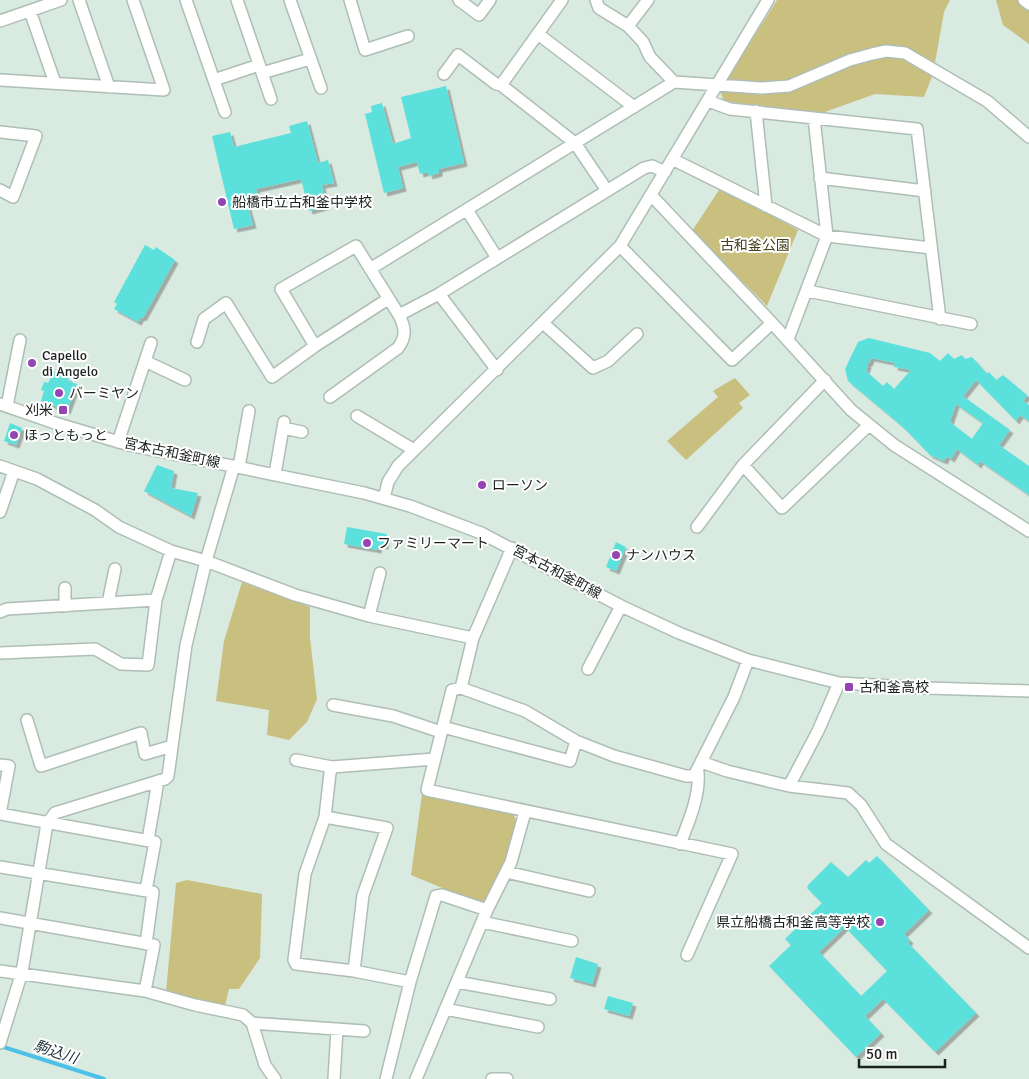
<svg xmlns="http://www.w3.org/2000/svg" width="1029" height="1079" font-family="Signika,'Noto Sans JP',sans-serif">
	<defs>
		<filter id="shadow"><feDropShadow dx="3.5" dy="3.5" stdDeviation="0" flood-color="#0004"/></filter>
	</defs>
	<rect width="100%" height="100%" fill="#d9eae1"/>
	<path fill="#c9bf7e" d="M777,0h173l-6,12 -11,62 -9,23 -49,-3 -53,19 -98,-12 -4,-10z
		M996,0h23l10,9v35l-26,-19z
		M721,187l77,43 -31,76 -75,-75z
		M735,378l15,17 -11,8 4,5 -57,52 -19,-19 51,-44 -5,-6z
		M242,582l68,25v31l7,61 -10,23 -18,18 -22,-5 2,-25 -53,-9 8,-60z
		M422,794l91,20 4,8 -12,39 -22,44 -72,-30z
		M187,880l75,14 -2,64 -21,31h-10l-4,17 -59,-14 10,-109z"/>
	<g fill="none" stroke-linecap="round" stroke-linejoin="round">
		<path stroke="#4cc0e6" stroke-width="4" d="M0,1046l104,33"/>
	</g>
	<path fill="#5be0dc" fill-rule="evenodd" filter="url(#shadow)" d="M446,86l18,77 -25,6v4l-10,3 -1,-4 -8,2 -3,-12 -19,5 5,21 -19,5 -19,-79 7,-2 -1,-6 11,-3 11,41 18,-6 -10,-41z
		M307,121l11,42 10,-3 6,23 -12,2 5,21 -18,5 -8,-32 -45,10 3,11 -12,3 6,22 -19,4 -22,-93 18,-4 4,15 57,-14 -2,-7z
		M145,245l9,5 2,-3 19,13 -32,58 -2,-1 -3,5 -24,-13 3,-5 -3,-2z
		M869,338l61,15 10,8 8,-8 6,6 8,-4 3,4 7,-2 15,17 2,-2 7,8 7,-5 24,20 -4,6 6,4v16l-9,-6 -4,6 -40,-41 -13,16 47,34 -11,15 30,21v29l-49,-34 -2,4 -21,-16 -6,10 -4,-3 -3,5 -14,-6 -27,-28 -55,-46 -3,-12 13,-27zM871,358l24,5 -1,4 17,3 -17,19 -7,-7 -4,4 -17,-15 2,-7 -1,-1h2zM956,404l27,19 -11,16 -22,-17z
		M54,372l15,6 -1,3 9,3 -10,27 -26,-10 3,-10 -3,-1 3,-8 4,1z
		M10,423l12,5 -6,17 -12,-4z
		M157,465l17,6 -3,17 27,5 -7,23 -47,-25z
		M347,527l40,7 -2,12 -6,-1 -1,5 -34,-6z
		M616,542l10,5 -10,24 -10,-4z
		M877,856l52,54 -25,24 6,6 -2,3 68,70 -41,39 -52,-53 -18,17 16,17 -25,24 -87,-91 22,-21 -6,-6 37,-36 -15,-15 1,-3 23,-23 17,15 18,-17 3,3zM845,927l42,44 -26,25 -42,-44z
		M576,957l22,7 -6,20 -22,-6z
		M608,996l25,7 -4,13 -25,-7z"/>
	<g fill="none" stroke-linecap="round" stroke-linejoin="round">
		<defs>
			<path id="minor" d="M79,0l30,87
				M186,0l39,112
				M237,0l34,99
				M290,0l31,88
				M350,0l15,50 43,-14
				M459,0l20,15 11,-15
				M562,0l-61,85 74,58 31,46
				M596,0l3,8 29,18 15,16 7,15 24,25 87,6 28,-2 61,-26 22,-6 14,-3 19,2 82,48 42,36
				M1024,0l5,4
				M30,11l25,72
				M0,21l61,-21
				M628,26l20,-26
				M538,34l96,73
				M262,73l48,-14
				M444,74l14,-19 38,29 5,1
				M0,80l164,10 -31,-90
				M214,80l45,-15
				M708,101l22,8 187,20 23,190
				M756,111l10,95
				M0,132l36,4 -23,61 -13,-7
				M672,159l155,77 104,12
				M820,178l105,13
				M651,195l121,128 79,87 43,35 135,86
				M467,210l30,48
				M620,246l112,114 40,-37
				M370,269l304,-187
				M808,291l163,33
				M439,294l58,76
				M543,323l50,45 15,-7 29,-27
				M788,339l39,-103 -13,-118
				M197,342l7,-23 22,-16 46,74 43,-31 73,-47
				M315,346l-34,-57 75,-43 43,69 40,-21 205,-126 8,-2 13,6
				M145,361l40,19
				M330,397l68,-49c9,-12 7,-21 1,-33
				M0,404l55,19 74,22 235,48 46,13 71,27 140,73 58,27 69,27 91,23 88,5 102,3
				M7,406l13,-66
				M357,416l57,34
				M283,428l19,4
				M118,442l33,-99
				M743,465l39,43 87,-83
				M0,466l37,13 58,31 24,17 52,24 35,10 89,34 74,21 104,22
				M239,467l10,-56
				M275,474l9,-52
				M384,498l4,-16 10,-16 222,-220 148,-246
				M0,512l14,-41
				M697,527l46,-62 82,-85
				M512,548l-39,90 -12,50 -9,2 -25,100 305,64 -45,101
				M65,588v18
				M108,603l7,-34
				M0,612l7,-3 149,-9
				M369,616l11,-43
				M0,653l95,-4 26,15 27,1 8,-65 15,-49
				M588,669l33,-63
				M461,688l64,23 51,30 38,15 72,20h8l40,-79 14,-37
				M333,705l60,11 48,16
				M27,720l14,46 100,-33 4,21 27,-8
				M443,727l127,34 6,-20
				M296,760l36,7
				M701,762l26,9 62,15 59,7 13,12 25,39 143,104
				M0,765l9,1 -9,48
				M789,786l29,-55 21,-48
				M0,814l155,28 -9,48
				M325,817l62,11 -24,67 -9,76
				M148,840l10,-59
				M680,844c9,-23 20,-48 18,-72
				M0,867l153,25 -7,52
				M506,872l83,19
				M0,918l154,27 -9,46
				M482,922l90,19
				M0,971l145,20 50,14 48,10 9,8 13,42 10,14
				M410,982l26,-86 6,-1 45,15
				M457,982l93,17
				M445,1009l93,18
				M252,1023l112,8
				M0,1043l22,-71 25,-148 8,-11 110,-34 3,-3 18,-131 20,-84 28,-95
				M334,1079l3,-50
				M386,1079l24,-97 -56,-11 -58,-7 -2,-4 11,-86 20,-57 5,-44 2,-6 102,-8
				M416,1079l71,-169 24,-48 14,-50
				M492,1079h15"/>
		</defs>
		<use href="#minor" stroke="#aebeb5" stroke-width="14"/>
		<use href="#minor" stroke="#fff" stroke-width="11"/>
	</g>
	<g fill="#9544b4" stroke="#fff" stroke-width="2">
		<circle cx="222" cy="202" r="5"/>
		<circle cx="32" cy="363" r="5"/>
		<circle cx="59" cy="393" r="5"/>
		<rect x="58" y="405" width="10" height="10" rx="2.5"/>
		<circle cx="14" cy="435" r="5"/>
		<circle cx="482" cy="485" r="5"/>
		<circle cx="367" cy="543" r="5"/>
		<circle cx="616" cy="555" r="5"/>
		<rect x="844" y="682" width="10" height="10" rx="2.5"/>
		<circle cx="880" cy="922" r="5"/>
	</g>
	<g text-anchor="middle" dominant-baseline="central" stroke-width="4" stroke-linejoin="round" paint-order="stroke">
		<g font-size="14" fill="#1b211e" stroke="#fff" text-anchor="start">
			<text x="232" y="202">船橋市立古和釜中学校</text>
			<text x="42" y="355">Capello<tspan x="42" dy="16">di Angelo</tspan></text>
			<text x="69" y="393">バーミヤン</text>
			<text x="53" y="410" text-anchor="end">刈米</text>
			<text x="24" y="435">ほっともっと</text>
			<text x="492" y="485">ローソン</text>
			<text x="377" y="543">ファミリーマート</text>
			<text x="626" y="555">ナンハウス</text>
			<text x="859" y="687">古和釜高校</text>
			<text x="870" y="922" text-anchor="end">県立船橋古和釜高等学校</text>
		</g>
		<g font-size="14" fill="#453f17" stroke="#fff">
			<text x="755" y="245">古和釜公園</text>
		</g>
		<g font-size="14" fill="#1b211e" stroke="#fff">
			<text transform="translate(172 453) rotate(12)">宮本古和釜町線</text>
			<text transform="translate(557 572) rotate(28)">宮本古和釜町線</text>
		</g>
		<g font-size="15" font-style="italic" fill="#1c3038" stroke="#fff">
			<text transform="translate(56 1052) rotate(18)">駒込川</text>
		</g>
	</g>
	<path d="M859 1059v8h86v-8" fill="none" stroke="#1b211e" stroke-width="2.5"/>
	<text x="866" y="1059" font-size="15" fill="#1b211e" stroke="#ffffff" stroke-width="4" paint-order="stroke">50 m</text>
</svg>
